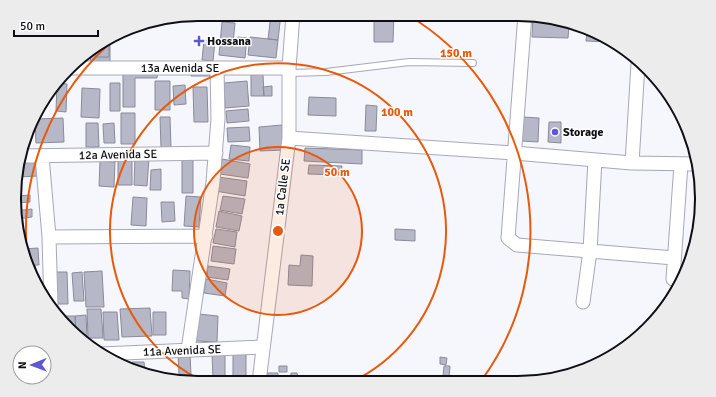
<svg xmlns="http://www.w3.org/2000/svg" width="716" height="397" font-family="Signika,sans-serif">
	<rect width="100%" height="100%" fill="#f6f6fd"/>
	<path fill="#b6b7c7" stroke="#8a8b9a" d="M271,14h10l-3,26 -10,-1z
		M374,14h20l-1,28h-19z
		M533,16l36,10 -1,12 -36,-1z
		M222,22l13,1 -2,21h4l1,-7 9,1 -2,20 -26,-3z
		M587,32l23,7 3,3 -27,-1z
		M250,37l28,3 -2,18 -28,-3z
		M110,39v24h-20l1,-11h5v-5z
		M109,40v17h-14l1,-10z
		M204,40l11,1 -2,20 -11,-1z
		M96,47v5h-10z
		M123,70h35l-1,8h-22v29h-12z
		M191,72h19v4h-19z
		M263,74l1,22h-13v-21z
		M155,81h15v29h-15z
		M247,81l2,25 -24,2 -1,-25z
		M57,83l10,1 -1,28 -10,-1z
		M110,83h10v28h-10z
		M185,85l1,19 -12,1 -1,-19z
		M272,86v10h-8l-1,-9z
		M193,87h14l1,35h-14z
		M82,88l18,1 -1,29 -18,-1z
		M48,92v9h-5l2,-5z
		M309,97l27,1v18l-28,-1z
		M366,105l11,1 -1,25h-11z
		M248,109l1,12 -22,2 -1,-12z
		M121,113h14v31h-14z
		M160,117h10l1,31h-10z
		M523,117l16,1 -1,24 -16,-1z
		M63,118l1,24 -28,1 -1,-24z
		M549,122h12v21l-13,-1z
		M86,123h12l1,24h-13z
		M114,123l1,20h-11l-1,-19z
		M282,125l1,25 -23,1 -1,-24z
		M249,127l1,14 -22,1 -1,-14z
		M231,145l19,2 -1,14 -20,-2z
		M305,148l57,2v14l-58,-3z
		M135,157l14,1 -2,28 -13,-1z
		M182,159l11,1v33h-11z
		M222,159l28,5 -2,14 -28,-4z
		M37,160l1,16 -20,1 1,-16z
		M118,160h14v25h-14z
		M100,161l15,1 -1,25 -15,-1z
		M309,165l33,1 -1,9 -33,-1z
		M161,169v21h-11l1,-20z
		M218,177l29,4 -2,15 -30,-5z
		M30,195v7l-14,1v-7z
		M186,196l15,1 -2,30 -15,-1z
		M223,196l22,3 -3,15 -22,-4z
		M133,197l14,1 -1,28 -15,-1z
		M161,202h13l1,19 -13,1z
		M32,209v8l-15,2 -2,-8z
		M219,211l23,5 -3,15 -23,-4z
		M216,229l21,3 -2,15 -22,-4z
		M395,229l20,1v11l-20,-1z
		M213,246l23,3 -2,15 -23,-3z
		M38,248l1,17h-4l1,4h-3v9l-5,-9 -5,-20z
		M301,255l12,1 -1,30 -24,-1 1,-20 11,1z
		M208,266l22,3 -2,11 -21,-3z
		M173,270l17,1 -1,28 -7,-1v-7h-10z
		M102,271l2,36h-18l-2,-35z
		M54,272h13l1,32h-13z
		M82,272l2,29h-10l-2,-28z
		M206,279l21,4 -2,13 -21,-3z
		M150,308l2,28 -30,1 -2,-28z
		M87,309h14l2,29h-15z
		M103,312h14l2,28h-15z
		M153,312h13v23h-13z
		M198,314l20,2 -1,26 -21,-1z
		M86,315l1,23h-5l-6,-5 -1,-17z
		M57,316h18l1,17 -16,-13z
		M233,353h13v26h-13z
		M178,354h12l1,21h-12z
		M212,354h13v24l-12,1z
		M440,357l7,1 -1,7 -6,-1z
		M132,362h12l1,8 -13,-4z
		M279,366h8v6h-8z
		M444,366h6l-1,12 -6,-1z
		M267,373h11v7l-11,1z
		M291,373h6l1,6h-7z"/>
	<g fill="none" stroke-linecap="round" stroke-linejoin="round">
		<defs>
			<path id="lane" d="M289,73l37,-1 83,-10 64,1"/>
			<path id="street" d="M525,14l-17,224 9,7 157,13
				M72,68h217
				M289,138l225,15 118,10 65,1
				M20,156l196,-3
				M42,156l7,81 2,69
				M632,163l6,-99
				M49,237l157,-1
				M673,279l8,-115
				M583,302l7,-51 5,-91
				M188,350l25,-168 5,-63 -1,-51
				M101,354l161,-7
				M259,382l30,-244v-70l4,-54"/>
		</defs>
		<use href="#lane" stroke="#a7a8b8" stroke-width="8"/>
		<use href="#street" stroke="#a7a8b8" stroke-width="15"/>
		<use href="#lane" stroke="#fff" stroke-width="6"/>
		<use href="#street" stroke="#fff" stroke-width="13"/>
	</g>
	<circle cx="278" cy="231" r="84" fill="#e8590c" fill-opacity=".12"/>
	<g fill="none" stroke="#e8590c" stroke-width="2">
		<circle cx="278" cy="231" r="84"/>
		<path d="M204 382A168 168 0 1 1 352 382"/>
		<path d="M29 270A252 252 0 0 1 121 34M408 15A252 252 0 0 1 481 381"/>
	</g>
	<g fill="#6058d0" stroke="#fff" stroke-width="1.5">
		<path d="M197 35h4v4h4v4h-4v4h-4v-4h-4v-4h4z"/>
		<circle cx="555" cy="132" r="4"/>
	</g>
	<g text-anchor="middle" dominant-baseline="central" stroke-width="3" stroke-linejoin="round" paint-order="stroke">
		<g font-size="12" font-weight="bold" fill="#0e0e14" stroke="#fff" text-anchor="start">
			<text x="207" y="41">Hossana</text>
			<text x="563" y="132">Storage</text>
		</g>
		<g font-size="12" fill="#0e0e14" stroke="#fff">
			<text x="180" y="68">13a Avenida SE</text>
			<text transform="translate(118 155) rotate(-1)">12a Avenida SE</text>
			<text transform="translate(283 187) rotate(-83)">1a Calle SE</text>
			<text transform="translate(182 351) rotate(-2)">11a Avenida SE</text>
		</g>
	</g>
	<path d="M0 0H716V397H0ZM198 21H518A177 177 0 0 1 695 198V199A177 177 0 0 1 518 376H198A177 177 0 0 1 21 199V198A177 177 0 0 1 198 21Z" fill="#ececec" fill-rule="evenodd"/>
	<path fill="none" stroke="#0e0e14" stroke-width="2" d="M198 21H518A177 177 0 0 1 695 198V199A177 177 0 0 1 518 376H198A177 177 0 0 1 21 199V198A177 177 0 0 1 198 21Z"/>
	<circle cx="278" cy="231" r="6" fill="#e8590c" stroke="#fff" stroke-width="2"/>
	<g font-size="12" text-anchor="middle" font-weight="bold" fill="#e8590c" stroke="#fff" stroke-width="3" stroke-linejoin="round" paint-order="stroke">
		<text x="456" y="57">150 m</text>
		<text x="397" y="116">100 m</text>
		<text x="337" y="176">50 m</text>
	</g>
	<g transform="translate(32 365) rotate(269)"><circle r="19" fill="#ffffff" stroke="#9f9fa1"/>
	<path d="M0-3L7 15L0 10L-7 15Z" fill="#6058d0"/>
	<text y="-6" font-size="11" font-weight="bold" text-anchor="middle" fill="#0e0e14">N</text>
	</g>
	<path d="M14 30v6h84v-6" fill="none" stroke="#0e0e14" stroke-width="2"/>
	<text x="20" y="30" font-size="12" fill="#0e0e14" stroke="#ffffff" stroke-width="3" paint-order="stroke">50 m</text>
</svg>
